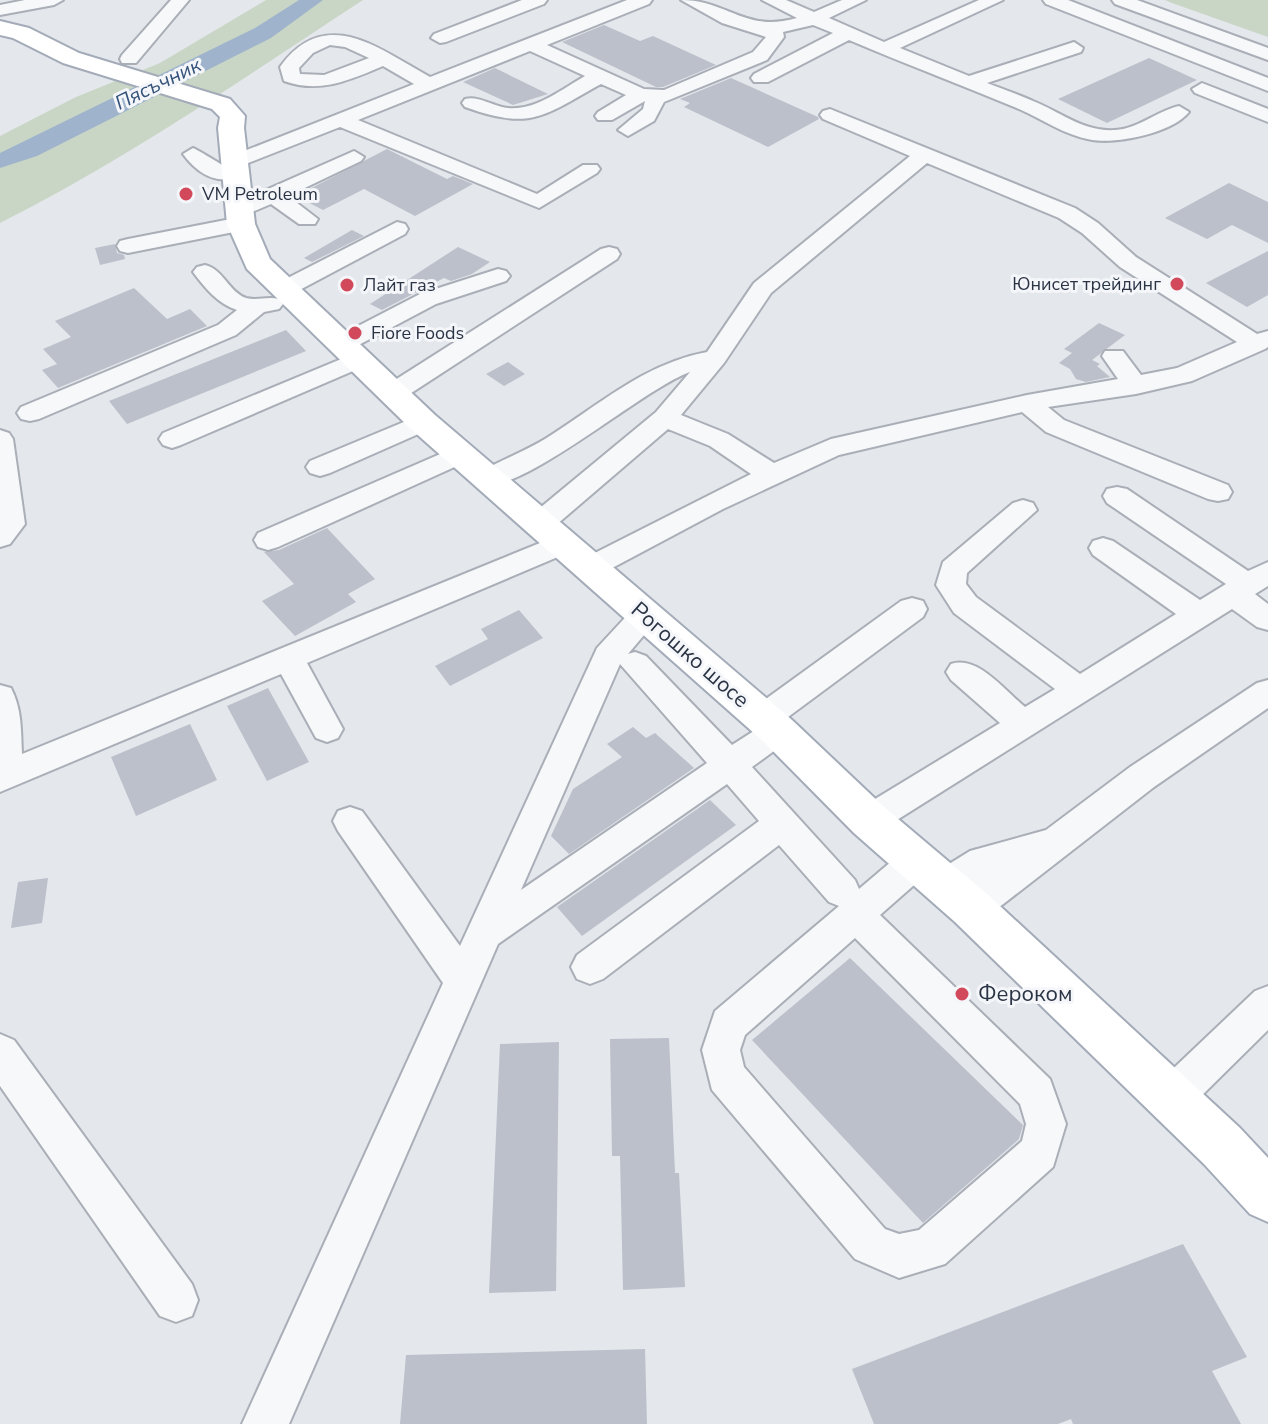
<svg xmlns="http://www.w3.org/2000/svg" width="1268" height="1424" font-family="'Nunito Sans',sans-serif">
	<rect width="100%" height="100%" fill="#e4e7ec"/>
	<path fill="#c9d6c5" d="M266,0h97c-118,77 -237,160 -363,223v-87l76,-39 84,-34z
		M1165,0h103v37l-96,-34z"/>
	<g fill="none" stroke-linecap="round" stroke-linejoin="round">
		<path fill="#9fb4cc" fill-rule="evenodd" d="M299,0h24l-52,38 -234,118 -37,12v-15l255,-125z"/>
	</g>
	<path fill="#bbc0ca" d="M604,25l36,16 13,-5 63,29 -53,22h-7l-94,-45z
		M1149,58l48,22 -90,43 -49,-24z
		M495,68l53,26 -35,11 -50,-23z
		M731,78l87,39 1,2 -51,28 -84,-40 6,-4 -10,-4z
		M387,149l60,30 6,-3 20,8 -58,32 -51,-27 -41,21 -27,-14z
		M1229,183l39,19v41l-36,-18 -25,14 -42,-21z
		M352,230l12,6 -52,26 -8,-4z
		M115,244l2,9 7,2 1,4 -25,6 -5,-17z
		M458,247l32,15 -18,12 -21,7 -7,-3 -62,32 -12,-6z
		M1268,251v44l-21,12 -41,-24z
		M134,288l33,31 23,-10 17,17 -149,62 -16,-18 15,-6 -14,-15 28,-12 -16,-16z
		M1099,323l26,12 -33,25 8,4 -3,2 13,11 -24,5 -10,-3 -6,-10 -11,-6 13,-10 -8,-4z
		M286,330l20,21 -179,73 -18,-23z
		M508,362l17,12 -21,12 -18,-12z
		M327,528l48,51 -27,15 8,8 -61,34 -33,-35 32,-17 -30,-32 15,-2z
		M519,610l24,28 -93,48 -15,-20 53,-27 -7,-10z
		M268,688l41,74 -42,19 -40,-75z
		M190,724l27,56 -81,36 -25,-59z
		M633,727l13,11 9,-5 39,35 -125,86 -18,-18 22,-47 49,-32 -15,-13z
		M710,800l26,25 -154,111 -25,-29z
		M48,878l-6,45 -31,5 7,-46z
		M850,958l173,167 -4,14 -96,84 -171,-183z
		M669,1038l6,135h4l6,114 -62,3 -3,-134h-8l-2,-117z
		M559,1042l-3,249 -67,2 11,-249z
		M1183,1244l64,113 -35,14 29,53h-168l-2,-5 -13,5h-184l-22,-55z
		M645,1349l2,75h-247l6,-69z"/>
	<g fill="none" stroke-linecap="round" stroke-linejoin="round">
		<defs>
			<path id="minor" d="M25,0h38l-9,5 -54,10v-10z
				M171,0h18l-53,63h-14l-2,-4 2,-4z
				M522,0h25l-3,4 -98,38 -6,1 -9,-5 3,-4z
				M627,0h25l-3,4 -102,41 97,44 20,1 89,-38 13,-15 -44,-14 -41,-23c47,0 63,33 116,18l-35,-18h24l28,12 28,-12h24l-37,18 55,24 95,-42h24l-103,48 69,28 105,-34 9,6 -2,4 -94,31c15,6 31,11 46,18 28,11 50,31 82,29 23,-1 42,-19 64,-24l10,6c-17,21 -71,32 -97,28 -28,-5 -48,-20 -73,-31 -57,-24 -114,-45 -170,-69l-81,42h-14l-3,-4 3,-4 79,-41 -20,-8 -30,7 1,5 -17,23 -103,42 -10,19 -26,15 -10,-6 25,-21 2,-8 -33,19h-14l-3,-4 3,-4 28,-17 -25,-11c-58,32 -69,47 -136,23l-3,-4 3,-4c13,-3 24,5 37,8 30,7 58,-17 83,-31l-55,-25 -172,69 179,74 46,-29h14l3,4 -3,4 -58,35 -199,-81 -97,38 -7,2 -10,-6 3,-4 185,-73 -31,-18c-33,14 -63,28 -99,15l-4,-14c45,-63 99,-18 150,10zM330,45l15,2 24,11 -45,17 -24,-1 -1,-6 14,-15z
				M1043,0h25l200,78v13l-222,-87z
				M1112,0h25l131,48v12l-153,-56z
				M1202,83l66,26v13l-73,-29 -3,-4z
				M830,109l245,99 23,15 38,34 121,77 11,-3v16l-3,2 -73,32 -56,13 -88,13 16,13 164,65 4,7 -4,7 -10,2 -10,-2 -162,-67 -24,-20 -183,43 -116,54 -124,66 -10,3 -10,-3 -5,-7 5,-7 172,-87 -41,-28 -42,-17 -119,102 -10,3 -10,-3 -4,-7 4,-7 127,-105 34,-40c-48,17 -170,125 -212,113l-4,-6 4,-6c22,-12 45,-21 67,-34 53,-33 98,-75 162,-87l47,-69 156,-127 -87,-37 -3,-4 3,-4zM927,163l132,55 23,15 38,34 117,75 -60,26 -36,7 -18,-24h-18l-3,5 16,23 -91,16 -196,44 -57,24 -46,-29 -47,-19 43,-52 47,-70z
				M193,148c3,1 40,23 43,26l-4,4c-20,6 -38,-9 -49,-24z
				M354,151l10,6 -3,4 -73,35 30,23 -3,5h-16l-28,-20 -31,13 -11,-7 3,-5z
				M241,217l11,7 -3,5 -121,24 -8,-2 -3,-5 3,-5 8,-2z
				M397,222l8,2 3,5 -3,5 -113,60h-16l-4,-5 4,-5z
				M609,247l8,2 3,5 -3,5 -215,140h-18l-4,-6 4,-6 217,-138z
				M205,265c18,4 24,27 41,33 11,3 22,-2 33,1l4,5 -4,5 -15,3 -28,23 -197,84 -9,2 -9,-2 -4,-6 4,-6 197,-82 19,-15c-19,-6 -32,-22 -44,-38l4,-5z
				M498,269l8,2 4,5 -4,5 -70,23 -85,45h-18l-3,-5 3,-5 87,-45z
				M358,352l9,3 3,5 -3,5 -186,80 -9,3 -9,-3 -4,-6 4,-6z
				M423,414l9,2 4,6 -4,6 -102,45 -10,3 -10,-3 -4,-6 4,-6z
				M0,430l9,3 4,6 12,85 -15,20 -10,3z
				M461,445l9,3 4,6 -4,6 -192,87 -10,3 -10,-3 -4,-7 4,-7z
				M1117,487l10,2 121,82 20,-9v24l-13,8 13,10v26l-11,-3 -25,-18 -351,221 -12,4 -12,-4 -5,-10 5,-10 143,-87 -49,-43 -5,-8 5,-8c27,-9 54,27 74,43l30,-18 -101,-76 -18,-28 7,-23 70,-59 10,-3 10,3 4,7 -70,63 -1,11 10,13 104,77 96,-60 -83,-59 -4,-7 4,-7 10,-3 10,3 87,59 26,-16 -119,-81 -4,-7 4,-7z
				M562,534l10,3 4,7 -4,7 -265,112 36,66 -5,9 -11,4 -11,-4 -35,-64 -281,118v-107l11,3c11,21 10,43 11,66z
				M912,598l11,3 4,8 -4,8 -139,103 5,2 5,9 -5,9 -37,27 103,113 4,9 47,-40 12,-4 12,4 6,11 -6,11 -50,44 170,164 16,45 -13,43 -108,97 -46,14 -44,-19 -143,-169 -10,-40 13,-39 124,-105 -10,-4 -50,-57 -176,134 -13,5 -13,-5 -6,-12 6,-12 182,-134 -32,-37 -229,160 -209,480h-47l201,-441 -105,-152 -5,-10 5,-10 12,-4 12,4 98,135 137,-298 37,-40 11,-3 11,3 4,8 -32,38 7,-2 11,4 86,89 25,-16 -5,-2 -5,-9 5,-9 149,-108zM620,664l87,99 -186,127zM855,938l165,166 6,20 -4,17 -103,89 -20,4 -14,-5 -141,-162 -4,-17 5,-15z
				M1268,680v28l-114,79 -170,132 -13,5 -13,-5 -5,-11 11,-15 -18,8 -13,-5 -5,-11 5,-11 37,-23 76,-21 84,-63 127,-84z
				M1268,986v44l-83,82 -14,6 -14,-6 -6,-14 6,-14 98,-93z
				M0,1034l14,6 178,244 6,16 -6,16 -16,6 -16,-6 -160,-230z"/>
			<path id="major" d="M0,21l29,7 50,25 151,46 15,17 -1,12 11,96 15,35 165,156 357,305 92,87 103,87 253,234 28,30v64l-18,-8 -46,-50 -249,-242 -101,-89 -90,-91 -353,-313 -164,-160 -20,-45 -9,-96 2,-11 -8,-8 -149,-46 -50,-25 -13,-3z"/>
		</defs>
		<use href="#minor" stroke="#a9aeb7" stroke-width="4"/>
		<use href="#major" stroke="#a3abb8" stroke-width="4"/>
		<use href="#minor" fill="#f7f8fa" fill-rule="evenodd"/>
		<use href="#major" fill="#fff" fill-rule="evenodd"/>
	</g>
	<g fill="#d1495b" stroke="#f4f6f9" stroke-width="3">
		<circle cx="186" cy="194" r="8"/>
		<circle cx="1177" cy="284" r="8"/>
		<circle cx="347" cy="285" r="8"/>
		<circle cx="355" cy="333" r="8"/>
		<circle cx="962" cy="994" r="8"/>
	</g>
	<g text-anchor="middle" dominant-baseline="central" stroke-width="6" stroke-linejoin="round" paint-order="stroke">
		<g font-size="18" fill="#2b3445" stroke="#f4f6f9" text-anchor="start">
			<text x="202" y="194">VM Petroleum</text>
			<text x="1161" y="284" text-anchor="end">Юнисет трейдинг</text>
			<text x="363" y="285">Лайт газ</text>
			<text x="371" y="333">Fiore Foods</text>
		</g>
		<g font-size="20" font-style="italic" fill="#34527a" stroke="#f4f6f9">
			<text transform="translate(158 84) rotate(-26)">Пясъчник</text>
		</g>
		<g font-size="22" fill="#2b3445" stroke="#f4f6f9">
			<text transform="translate(690 655) rotate(41)">Рогошко шосе</text>
		</g>
		<g font-size="22" fill="#2b3445" stroke="#f4f6f9" text-anchor="start">
			<text x="978" y="994">Фероком</text>
		</g>
	</g>
</svg>
